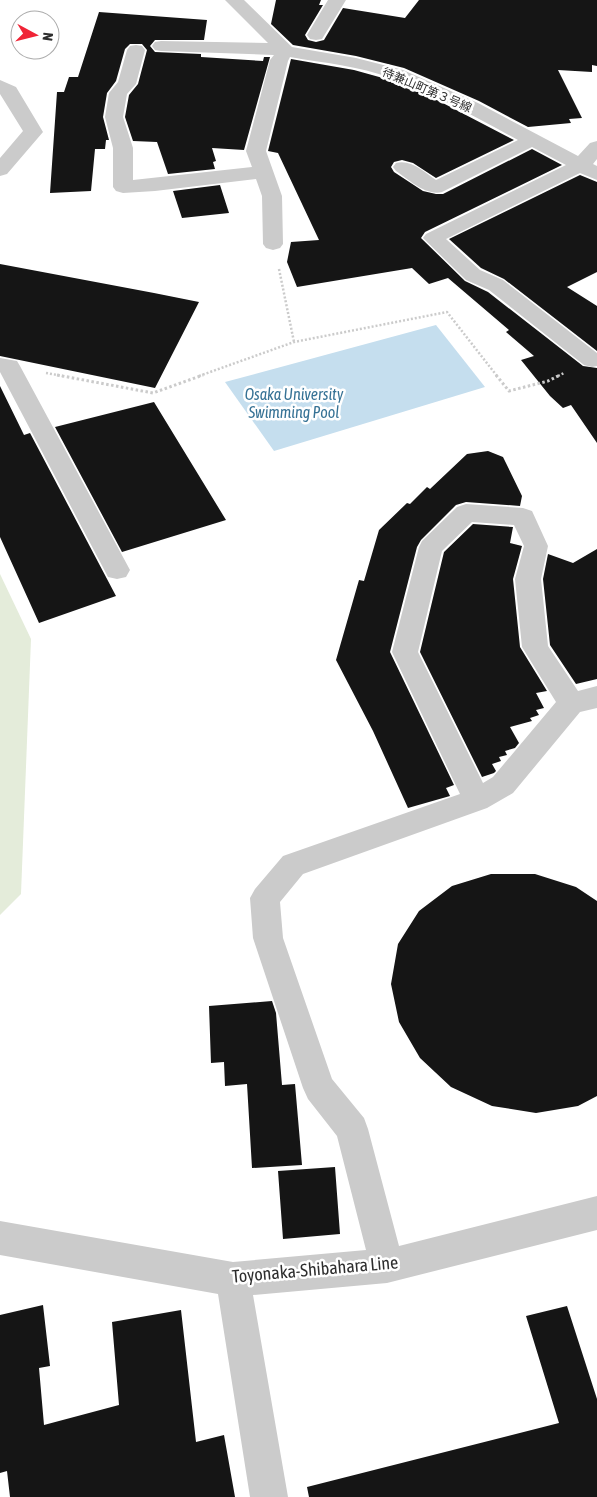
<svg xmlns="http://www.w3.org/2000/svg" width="597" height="1497" font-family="'Asap Condensed','Noto Sans JP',sans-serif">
	<rect width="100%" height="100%" fill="#fff"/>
	<path fill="#e4ecda" d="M0,574l31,65 -10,255 -21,21z"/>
	<path fill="#c5deee" d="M436,325l49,62 -211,64 -49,-69z"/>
	<path fill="#151515" d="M276,0h45l-2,5h4l-18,30 3,5 8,2 8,-2 19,-32 62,10 14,-18h178v66l-5,-1v7l-34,-2 24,48 -13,1 2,4 -43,4 -49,-26 -75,-33 -48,-12 -63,-11 -22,-21z
		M99,12l108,8 -3,20h-49l-5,6 5,6 46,2v3l62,4 1,-4h6l-26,93 -32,-2 4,13 -3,1 2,7 -47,5 -11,-32 -24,-1 -8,-24 4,-22 9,-11 9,-34 -5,-6h-12l-5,5 -9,32 -9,12 -4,24 6,23h-3l-1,9h-10l-4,42 -41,2 7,-101h7l5,-15h9z
		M291,59l63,11 36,10 49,21 75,39 -78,38 -23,-15 -11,-3 -8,2 -3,5 3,5 29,19 13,3h7l89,-45 30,16 -137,67 -4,6 44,43 23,11 95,74 14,2v75l-26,-38 -8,3 -13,-12 -29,-36 13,-4 -28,-24 3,-2 -61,-52 -19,6 -17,-16 -115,19 -10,-25 4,-20 28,-2 -41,-87 -10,-2z
		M580,175l17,7v90l-30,15 30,19v45l-93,-72 -23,-11 -32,-29z
		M220,185l9,28 -47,5 -9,-27z
		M0,264l154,29 45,9 -44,86 -155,-32z
		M0,386l24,49 6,-2 86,163 -77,27 -39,-86z
		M154,402l72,118 -104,32 -67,-125z
		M488,451l15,6 19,39 -2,10 -54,-4 -10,3 -35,35 -4,7 -27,105 64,133 -8,3 4,8 -42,12 -35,-77 -37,-71 23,-80 5,1 15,-51 28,-27 3,1 17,-17 3,2 37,-35z
		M473,524l40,3 -3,16 12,3 -9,33 7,68 27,44 -11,2 8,15 -8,2 3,5 -9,3 2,3 -22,6 9,16 -4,5 -10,3 2,4 -8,2 2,4 -9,3 4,7 -2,2 -12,4 -62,-125 24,-100z
		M597,549v130l-21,5 -26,-39 -7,-66 5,-25 25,9z
		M491,874h44l41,13 21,14v195l-19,10 -42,7 -44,-7 -41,-19 -31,-29 -21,-36 -8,-38 7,-40 21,-33 33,-25z
		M272,1001l4,12 6,72 13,-1 7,81 -50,3 -5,-84 -22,2 -1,-24 -13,1 -2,-57z
		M335,1167l5,67 -57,5 -5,-68z
		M43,1305l7,61 -11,2 5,57 75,-20 -7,-83 69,-12 15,132 28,-7 11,62h-225l-3,-26 -7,2v-158z
		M567,1306l30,93v98h-288l-2,-10 252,-64 -33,-107z"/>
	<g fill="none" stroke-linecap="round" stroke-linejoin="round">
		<path stroke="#cbcbcb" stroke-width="2.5" stroke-dasharray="2 2" stroke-linecap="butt" d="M279,269l15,73
			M46,373l17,3
			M199,376l95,-34 153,-30 50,64
			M558,376l6,-3"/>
		<path stroke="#cbcbcb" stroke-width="3" stroke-dasharray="2.5 2.5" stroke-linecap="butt" d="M57,375l96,18 50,-18
			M496,375l13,16 39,-10 12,-6"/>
		<path fill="#cbcbcb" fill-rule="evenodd" d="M225,0h19l48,47 64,11 47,12 75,33 100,53 12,-13 7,-2v18l-4,5 4,2v14l-17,-7 -134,66 34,31 23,10 94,73v13l-5,1 -8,-2 -95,-75 -23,-10 -43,-42 3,-4 140,-69 -34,-18 -90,45c-16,4 -33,-12 -46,-21l-3,-4 3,-4c15,-4 28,9 40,17l82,-40c-41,-22 -83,-46 -127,-62 -32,-12 -67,-15 -101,-21l-2,4 -22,90 16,45 1,48 -3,4 -7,2 -7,-2 -3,-4 -1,-48 -6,-17 -101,12 -32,2 -7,-2 -3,-4v-39l-8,-31 4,-24 9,-11 9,-32 3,-4 6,-1 6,1 3,4 -9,34 -9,10 -4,23 10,31v32l119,-13 -6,-16 24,-91 4,-5 -113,-4 -6,-1 -3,-4 3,-4 6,-1 107,2z
			M328,0h18l-24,39 -6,1 -6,-1 -3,-4z
			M0,80l16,7 27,45 -36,42 -7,2v-18l23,-27 -23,-37z
			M0,358l17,3 3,5 110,204 -4,7 -9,2 -9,-2 -108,-205z
			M466,504l57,4 9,3 16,35 -7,33 7,67 30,45 19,-5v22l-17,4 -67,81 -26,15 -184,66 -23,28 3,36 49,141 32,39 4,11 31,117 198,-50v34l-210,53 -134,12 35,202h-38l-32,-203 -218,-39v-34l233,41 133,-12 -29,-114 -29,-37 -5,-11 -50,-150 -3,-40 5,-9 28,-33 177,-62 -68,-142 27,-105 3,-6 35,-34zM472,522l42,3 10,21 -9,33 7,68 34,55 -63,75 -10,6 -65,-131 24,-101z"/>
	</g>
	<g text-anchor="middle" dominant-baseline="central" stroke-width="5" stroke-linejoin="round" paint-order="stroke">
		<g font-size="12" fill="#2e2e2e" stroke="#fff">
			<text transform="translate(427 90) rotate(23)">待兼山町第３号線</text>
		</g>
		<g font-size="16" font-style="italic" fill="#367295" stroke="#fff">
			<text x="294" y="394">Osaka University<tspan x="294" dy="18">Swimming Pool</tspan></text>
		</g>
		<g font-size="18" fill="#2e2e2e" stroke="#fff">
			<text transform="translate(315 1269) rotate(-5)">Toyonaka-Shibahara Line</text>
		</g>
	</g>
	<g transform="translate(35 35) rotate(97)"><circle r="24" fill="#ffffff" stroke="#ababab"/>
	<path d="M0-4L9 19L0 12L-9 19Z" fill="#f02436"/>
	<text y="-8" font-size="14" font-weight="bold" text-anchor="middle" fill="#2e2e2e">N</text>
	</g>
</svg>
